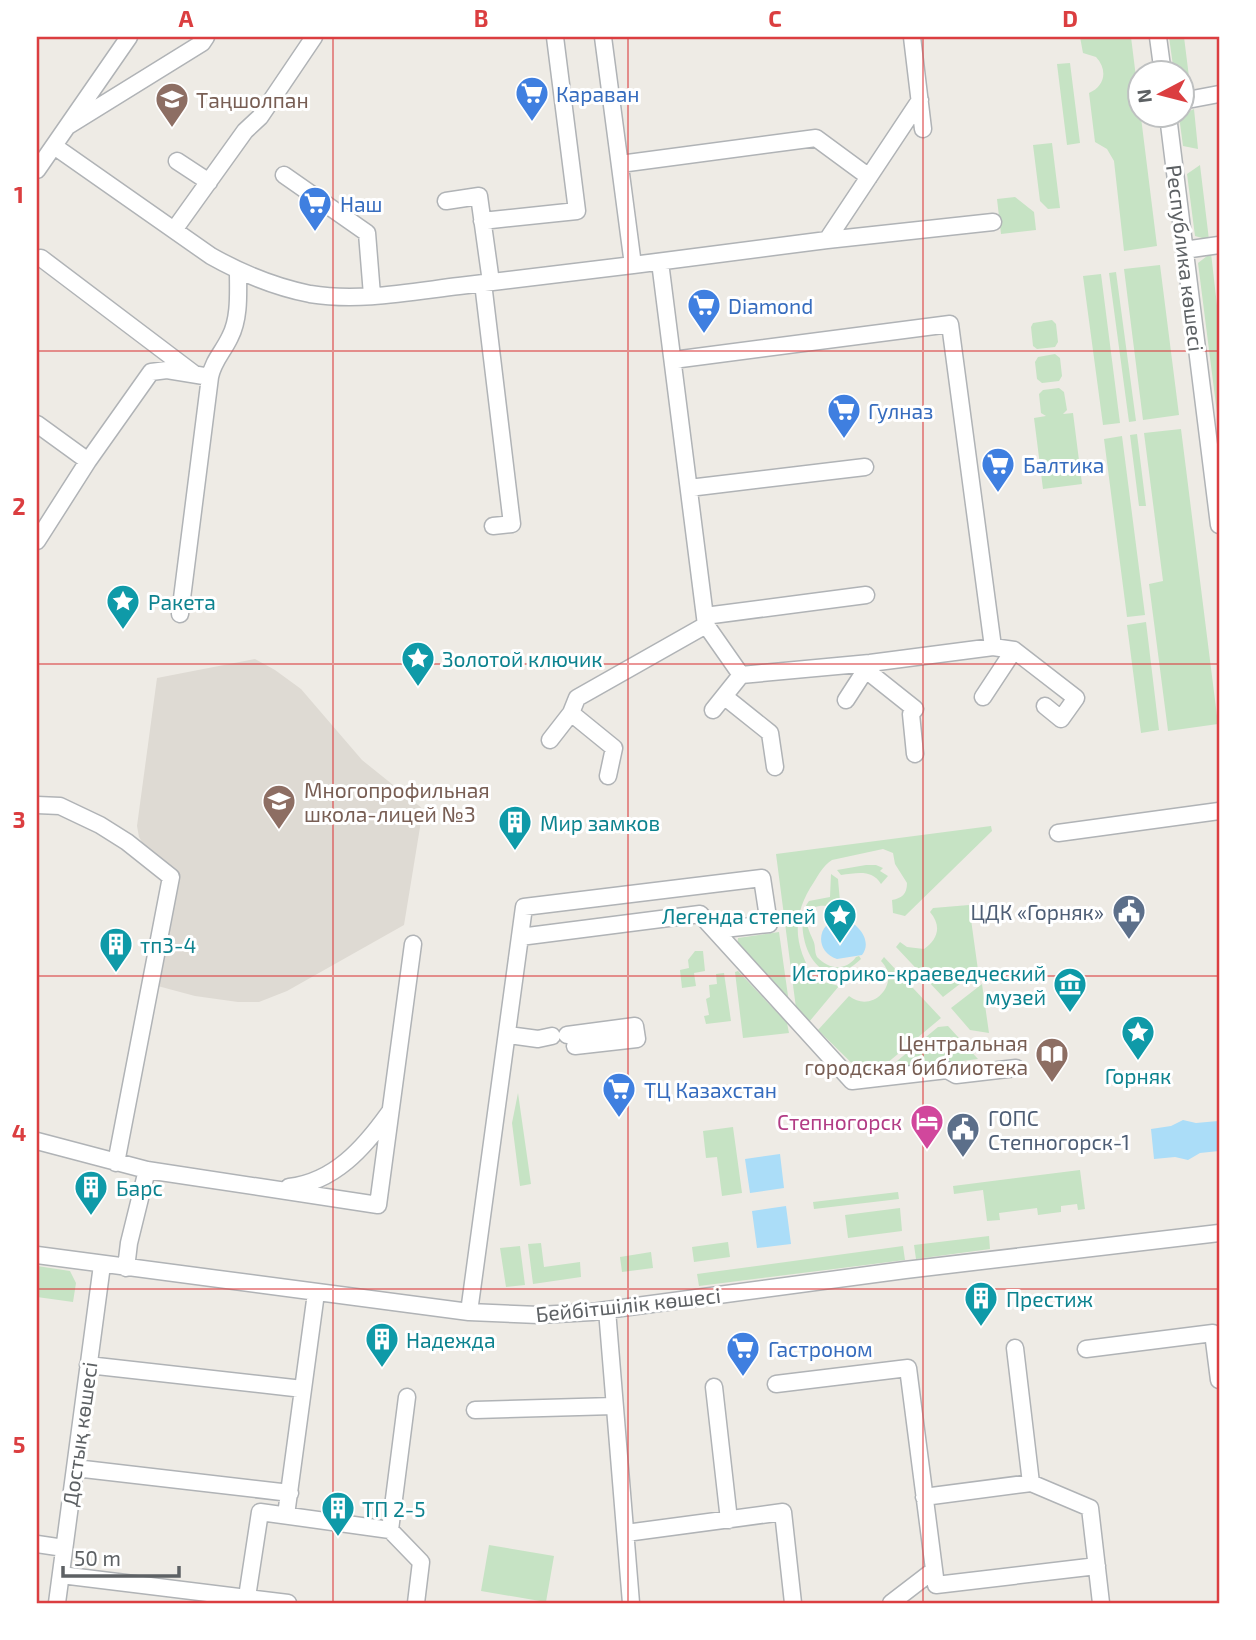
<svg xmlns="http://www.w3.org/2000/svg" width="1256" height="1640" font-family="'Exo 2',sans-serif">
	<rect width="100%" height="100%" fill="#eeebe5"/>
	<path fill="#dedad3" d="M255,659l20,11 26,19 61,71 61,49 -19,116 -117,66 -28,11h-21l-43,-6 -41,-11 22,-111 -31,-27 -6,-10 -2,-11 20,-148z"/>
	<path fill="#c6e3c4" d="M1080,37h51l26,209 -33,5 -10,-90 -7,-12 -12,-7 -6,-49c16,-7 19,-23 7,-36l-13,-4z
		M1169,37h15l7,56 -8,-3 -1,-16 -8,-1z
		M1070,63l10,80 -13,2 -10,-81z
		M1194,109l4,40 -15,-3 -4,-30z
		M1052,143l8,65 -12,1 -8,-8 -7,-56z
		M1200,165l9,75 -14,-4 -8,-62z
		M1015,197l19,15 2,18 -35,4 -4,-35z
		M1211,253l8,70v89l-2,1 -19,-150z
		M1160,265l19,150 -36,5 -19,-151z
		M1116,272l20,149 -7,1 -20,-149z
		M1101,274l19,149 -17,2 -20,-149z
		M1052,320l4,4 2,18 -3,5 -18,2 -4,-3 -2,-19 2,-4z
		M1055,354l5,4 2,18 -3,5 -17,2 -5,-4 -2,-17 3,-5z
		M1059,388l5,4 3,18 -4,4 10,-1 9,71 -39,5 -9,-71 12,-2 -5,-3 -2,-19 4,-4z
		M1181,429l37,295 -50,7 -19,-147 14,-3 -19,-148z
		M1137,434l9,72h-7l-9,-71z
		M1122,436l23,179 -18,2 -23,-178z
		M1146,622l13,108 -18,3 -14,-108z
		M991,826l1,5 -87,85 -12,-3 -1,-13c10,-2 15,-6 15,-17l-12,-19 -2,-11 -10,-4 -51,11c-9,6 -13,14 -18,22 -23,34 -21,64 2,98l23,6 -30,36 -13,-14 -20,-154z
		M866,865h10l7,3 -3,3 8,5 -7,8c-9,-15 -24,-11 -40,-9l-4,-5z
		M831,874l7,5 2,23 -3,4c-7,1 -17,-2 -23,2 -13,9 -5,23 -1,32 3,6 1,11 4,17 12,13 29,14 39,0l3,-1 2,3c-47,45 -71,-35 -52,-58l21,-4z
		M969,905l9,65 -35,27 -47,-50 4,-5 7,5 17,2c14,-10 18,-23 6,-37l3,-4z
		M779,932l10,71 -52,-56 1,-9z
		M695,951h8l2,20 -11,2 2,13 -14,2 -2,-18 9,-2 -1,-8z
		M884,957l57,61 -73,61 -50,-49 31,-34c24,19 53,-14 32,-35z
		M738,971l49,52 2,10 -46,5 -8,-66z
		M724,973l7,48 -25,3 -2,-8 5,-1 -3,-16 4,-2 -1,-12 8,-1 -1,-10z
		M982,984l7,49 -19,-3 -19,-22z
		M948,1026l30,33 -93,12 53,-44z
		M518,1093l13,91 -11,2 -8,-63z
		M733,1127l9,66 -20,3 -5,-39 -11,1 -3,-27z
		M1080,1170l5,39 -7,1 -1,-6 -16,2v6l-23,3 -1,-7 -38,5 1,7 -13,1 -4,-31 -29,4 -1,-8z
		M898,1192l1,7 -85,10 -1,-7z
		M900,1208l2,23 -54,7 -3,-23z
		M989,1236l1,13 -74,10 -2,-14z
		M728,1242l2,15 -36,5 -2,-15z
		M541,1243l3,24 36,-5 1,15 -48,7 -5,-40z
		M520,1246l5,39 -19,2 -6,-39z
		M903,1246l2,14 -206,26 -2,-12z
		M651,1252l2,16 -31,4 -2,-15z
		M37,1266l33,5 6,12 -3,19 -36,-5z
		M489,1545l65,11 -8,46 -65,-11z"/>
	<path fill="#abddf8" d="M843,918c15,5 30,23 19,37l-25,4c-24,-8 -20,-39 6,-41z
		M1183,1120l13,3 22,-2 1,30 -19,2 -12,7 -13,-3 -21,2 -3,-30 20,-3z
		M780,1154l4,34 -34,5 -5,-34z
		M786,1206l5,38 -34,4 -5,-37z"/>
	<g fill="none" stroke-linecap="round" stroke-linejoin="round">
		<defs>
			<path id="minor" d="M912,37l11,92
				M1158,37l5,37
				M1182,101l37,-7
				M1168,116l51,409
				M68,126l134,-83 4,-6
				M54,146l157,110c32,18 64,31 99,38 49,8 100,-2 149,-8 58,-7 116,-14 174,-21l-30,-228
				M177,161l32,21
				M620,164l196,-26 53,39
				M37,170l92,-133
				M284,175l83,58 5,62
				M446,201l33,-5 12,86
				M482,221l95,-10 -22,-174
				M174,230l71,-99 15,-14 54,-80
				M827,240l93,-140
				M1184,250l35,-5
				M41,258l152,115
				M660,262l46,363 35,50 129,-12 123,-16 21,3 62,48 -15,21 -16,-13
				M633,265l194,-25 166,-18
				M483,283l29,241 -19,2
				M673,360l277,-36 43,323
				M37,424l51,37
				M689,488l176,-21
				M37,541l51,-80 63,-89 16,-2 43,7c3,-16 13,-25 20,-40 10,-19 8,-45 8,-66
				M180,614l30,-237
				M705,616l161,-21
				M866,670l49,39 -4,5 4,40
				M725,697l45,36 5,34
				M983,697l31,-47
				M846,700l24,-37
				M713,710l28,-35
				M571,713l43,35 -6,28
				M550,740l21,-27 6,-15 129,-73
				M37,805l23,1 40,19 27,17 44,35 -55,286
				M1058,833l161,-22
				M520,937l180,-23 152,167 95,-11 9,5 60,-7
				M508,1035l30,4 14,-3
				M567,1035l68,-9 2,13 -62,7
				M37,1141l110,29 231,35 35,-261
				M289,1187c45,-5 75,-39 100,-74
				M37,1255l432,57 70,3 53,-3 313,-42 314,-37
				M126,1268l3,-25 18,-73
				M607,1310l24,293
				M469,1312l55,-405 238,-29 7,46 -54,6
				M1015,1348l16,135
				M1086,1349l127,-16 6,47
				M88,1365l215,24
				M776,1384l132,-16 28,217 161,-19
				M714,1387l15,133
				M475,1410l139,-4
				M75,1468l215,25
				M924,1497l107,-14 59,25 11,95
				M286,1515l30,-222
				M390,1530l17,-133
				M626,1533l157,-21 10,91
				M37,1544l27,4
				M61,1575l227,28
				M247,1597l13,-85 130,18 31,32 -5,41
				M57,1603l45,-338
				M891,1603l43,-33"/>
		</defs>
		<use href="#minor" stroke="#b0b3b6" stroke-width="19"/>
		<use href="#minor" stroke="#fff" stroke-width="16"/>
	</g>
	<path fill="none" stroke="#db3e40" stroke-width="2" stroke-opacity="0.55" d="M333,37v1566M628,37v1566M923,37v1566M37,351h1182M37,664h1182M37,976h1182M37,1289h1182"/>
	<defs>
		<symbol id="supermarket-pin" viewBox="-11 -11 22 30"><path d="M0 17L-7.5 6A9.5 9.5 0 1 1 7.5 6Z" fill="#3f7fe0" stroke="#fff"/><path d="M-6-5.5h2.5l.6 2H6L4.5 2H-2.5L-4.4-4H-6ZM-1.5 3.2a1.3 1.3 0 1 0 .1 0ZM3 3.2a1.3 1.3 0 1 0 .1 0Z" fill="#fff"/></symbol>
		<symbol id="school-pin" viewBox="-11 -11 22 30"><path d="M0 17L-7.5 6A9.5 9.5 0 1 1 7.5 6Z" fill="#8d6e63" stroke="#fff"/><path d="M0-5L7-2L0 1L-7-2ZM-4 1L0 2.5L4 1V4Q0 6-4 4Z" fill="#fff"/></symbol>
		<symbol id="sight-pin" viewBox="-11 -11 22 30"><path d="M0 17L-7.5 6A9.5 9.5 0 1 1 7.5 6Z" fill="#0f9aa8" stroke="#fff"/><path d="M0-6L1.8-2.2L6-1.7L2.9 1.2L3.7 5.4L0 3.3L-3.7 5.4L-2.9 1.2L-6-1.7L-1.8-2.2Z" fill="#fff"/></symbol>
		<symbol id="building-pin" viewBox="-11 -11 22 30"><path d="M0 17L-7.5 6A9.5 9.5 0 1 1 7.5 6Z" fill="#0f9aa8" stroke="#fff"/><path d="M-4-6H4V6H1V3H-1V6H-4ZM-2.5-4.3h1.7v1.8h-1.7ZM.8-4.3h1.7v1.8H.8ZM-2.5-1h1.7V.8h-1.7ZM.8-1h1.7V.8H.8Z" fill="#fff"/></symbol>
		<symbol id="civic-pin" viewBox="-11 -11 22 30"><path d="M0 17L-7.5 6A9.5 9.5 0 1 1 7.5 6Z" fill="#5c6f8a" stroke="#fff"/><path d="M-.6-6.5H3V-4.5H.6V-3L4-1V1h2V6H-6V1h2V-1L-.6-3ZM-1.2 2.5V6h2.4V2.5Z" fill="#fff"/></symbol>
		<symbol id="museum-pin" viewBox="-11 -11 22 30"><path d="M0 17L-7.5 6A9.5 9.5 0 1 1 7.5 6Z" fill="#0f9aa8" stroke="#fff"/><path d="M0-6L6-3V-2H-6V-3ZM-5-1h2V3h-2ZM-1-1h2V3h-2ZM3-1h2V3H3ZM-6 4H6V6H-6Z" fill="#fff"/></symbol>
		<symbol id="library-pin" viewBox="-11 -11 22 30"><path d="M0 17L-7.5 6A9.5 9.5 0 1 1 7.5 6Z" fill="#8d6e63" stroke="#fff"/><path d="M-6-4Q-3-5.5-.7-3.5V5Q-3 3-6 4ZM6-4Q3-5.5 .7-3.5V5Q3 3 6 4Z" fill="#fff"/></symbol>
		<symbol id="hotel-pin" viewBox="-11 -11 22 30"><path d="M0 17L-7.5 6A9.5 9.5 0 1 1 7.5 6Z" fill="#d1479c" stroke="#fff"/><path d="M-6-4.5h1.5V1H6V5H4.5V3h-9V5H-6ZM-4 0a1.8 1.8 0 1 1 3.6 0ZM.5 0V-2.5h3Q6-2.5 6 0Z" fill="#fff"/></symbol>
	</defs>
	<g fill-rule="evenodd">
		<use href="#supermarket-pin" x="513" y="74" width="38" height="52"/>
		<use href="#school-pin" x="153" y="80" width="38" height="52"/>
		<use href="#supermarket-pin" x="296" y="184" width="38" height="52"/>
		<use href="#supermarket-pin" x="685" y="286" width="38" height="52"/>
		<use href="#supermarket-pin" x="825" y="391" width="38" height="52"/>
		<use href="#supermarket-pin" x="979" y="445" width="38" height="52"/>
		<use href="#sight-pin" x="104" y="582" width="38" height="52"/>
		<use href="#sight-pin" x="399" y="639" width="38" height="52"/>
		<use href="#school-pin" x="260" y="782" width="38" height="52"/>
		<use href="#building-pin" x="496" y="803" width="38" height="52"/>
		<use href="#civic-pin" x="1110" y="892" width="38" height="52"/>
		<use href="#sight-pin" x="821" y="896" width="38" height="52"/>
		<use href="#building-pin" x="97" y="925" width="38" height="52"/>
		<use href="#museum-pin" x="1051" y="965" width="38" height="52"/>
		<use href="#sight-pin" x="1119" y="1013" width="38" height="52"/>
		<use href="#library-pin" x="1033" y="1035" width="38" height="52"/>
		<use href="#supermarket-pin" x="600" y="1070" width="38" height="52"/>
		<use href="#hotel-pin" x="908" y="1102" width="38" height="52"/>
		<use href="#civic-pin" x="944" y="1110" width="38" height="52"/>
		<use href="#building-pin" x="72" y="1168" width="38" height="52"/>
		<use href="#building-pin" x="962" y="1279" width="38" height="52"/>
		<use href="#building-pin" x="363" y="1320" width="38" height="52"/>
		<use href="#supermarket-pin" x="724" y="1329" width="38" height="52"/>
		<use href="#building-pin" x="319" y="1489" width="38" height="52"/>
	</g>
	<g text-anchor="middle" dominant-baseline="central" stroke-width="6" stroke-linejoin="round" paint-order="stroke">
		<g font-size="21" fill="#366cbe" stroke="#fff" text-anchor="start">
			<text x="556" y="93">Караван</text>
			<text x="340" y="203">Наш</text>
			<text x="728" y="305">Diamond</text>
			<text x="868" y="410">Гулназ</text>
			<text x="1023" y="464">Балтика</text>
			<text x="644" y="1089">ТЦ Казахстан</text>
			<text x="768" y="1348">Гастроном</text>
		</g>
		<g font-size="21" fill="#785e54" stroke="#fff" text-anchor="start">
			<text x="196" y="99">Таңшолпан</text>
			<text x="304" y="789">Многопрофильная<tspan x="304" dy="24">школа-лицей №3</tspan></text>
			<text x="1028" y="1042" text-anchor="end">Центральная<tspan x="1028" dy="24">городская библиотека</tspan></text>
		</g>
		<g font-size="21" fill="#5d6164" stroke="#fff">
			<text transform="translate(1186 258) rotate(83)">Республика көшесі</text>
			<text transform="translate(628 1304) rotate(-6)">Бейбітшілік көшесі</text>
			<text transform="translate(79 1434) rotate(-82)">Достық көшесі</text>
		</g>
		<g font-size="21" fill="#0d838f" stroke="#fff" text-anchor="start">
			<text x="148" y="601">Ракета</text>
			<text x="442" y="658">Золотой ключик</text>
			<text x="540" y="822">Мир замков</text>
			<text x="816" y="915" text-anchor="end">Легенда степей</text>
			<text x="140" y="944">тп3-4</text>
			<text x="1046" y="972" text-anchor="end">Историко-краеведческий<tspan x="1046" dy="24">музей</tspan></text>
			<text x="1138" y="1075" text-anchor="middle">Горняк</text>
			<text x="116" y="1187">Барс</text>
			<text x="1006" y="1298">Престиж</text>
			<text x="406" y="1339">Надежда</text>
			<text x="362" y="1508">ТП 2-5</text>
		</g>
		<g font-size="21" fill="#4e5e75" stroke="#fff" text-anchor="end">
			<text x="1104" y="911">ЦДК «Горняк»</text>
			<text x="988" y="1117" text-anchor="start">ГОПС<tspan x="988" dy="24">Степногорск-1</tspan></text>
		</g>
		<g font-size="21" fill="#b23c85" stroke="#fff" text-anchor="end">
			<text x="902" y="1121">Степногорск</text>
		</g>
	</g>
	<rect width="1256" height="1640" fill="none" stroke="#ffffff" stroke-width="77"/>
	<g transform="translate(1161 94) rotate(263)"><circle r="33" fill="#ffffff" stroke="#bec0c1" stroke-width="2"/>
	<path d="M0-5L12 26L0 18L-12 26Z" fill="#db3e40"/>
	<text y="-10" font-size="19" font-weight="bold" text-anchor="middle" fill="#5d6164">N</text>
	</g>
	<path d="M63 1566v10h116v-10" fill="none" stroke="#5d6164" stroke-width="3.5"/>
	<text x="74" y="1566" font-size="21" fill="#5d6164" stroke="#ffffff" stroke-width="5" paint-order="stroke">50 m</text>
	<rect x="38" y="38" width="1180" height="1564" fill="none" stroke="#db3e40" stroke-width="2.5"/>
	<g font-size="23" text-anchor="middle" font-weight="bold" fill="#db3e40">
		<text x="186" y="27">A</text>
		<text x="481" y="27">B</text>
		<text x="775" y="27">C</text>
		<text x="1070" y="27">D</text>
		<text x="19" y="203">1</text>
		<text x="19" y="515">2</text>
		<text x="19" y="828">3</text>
		<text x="19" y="1141">4</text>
		<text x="19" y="1453">5</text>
	</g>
</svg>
